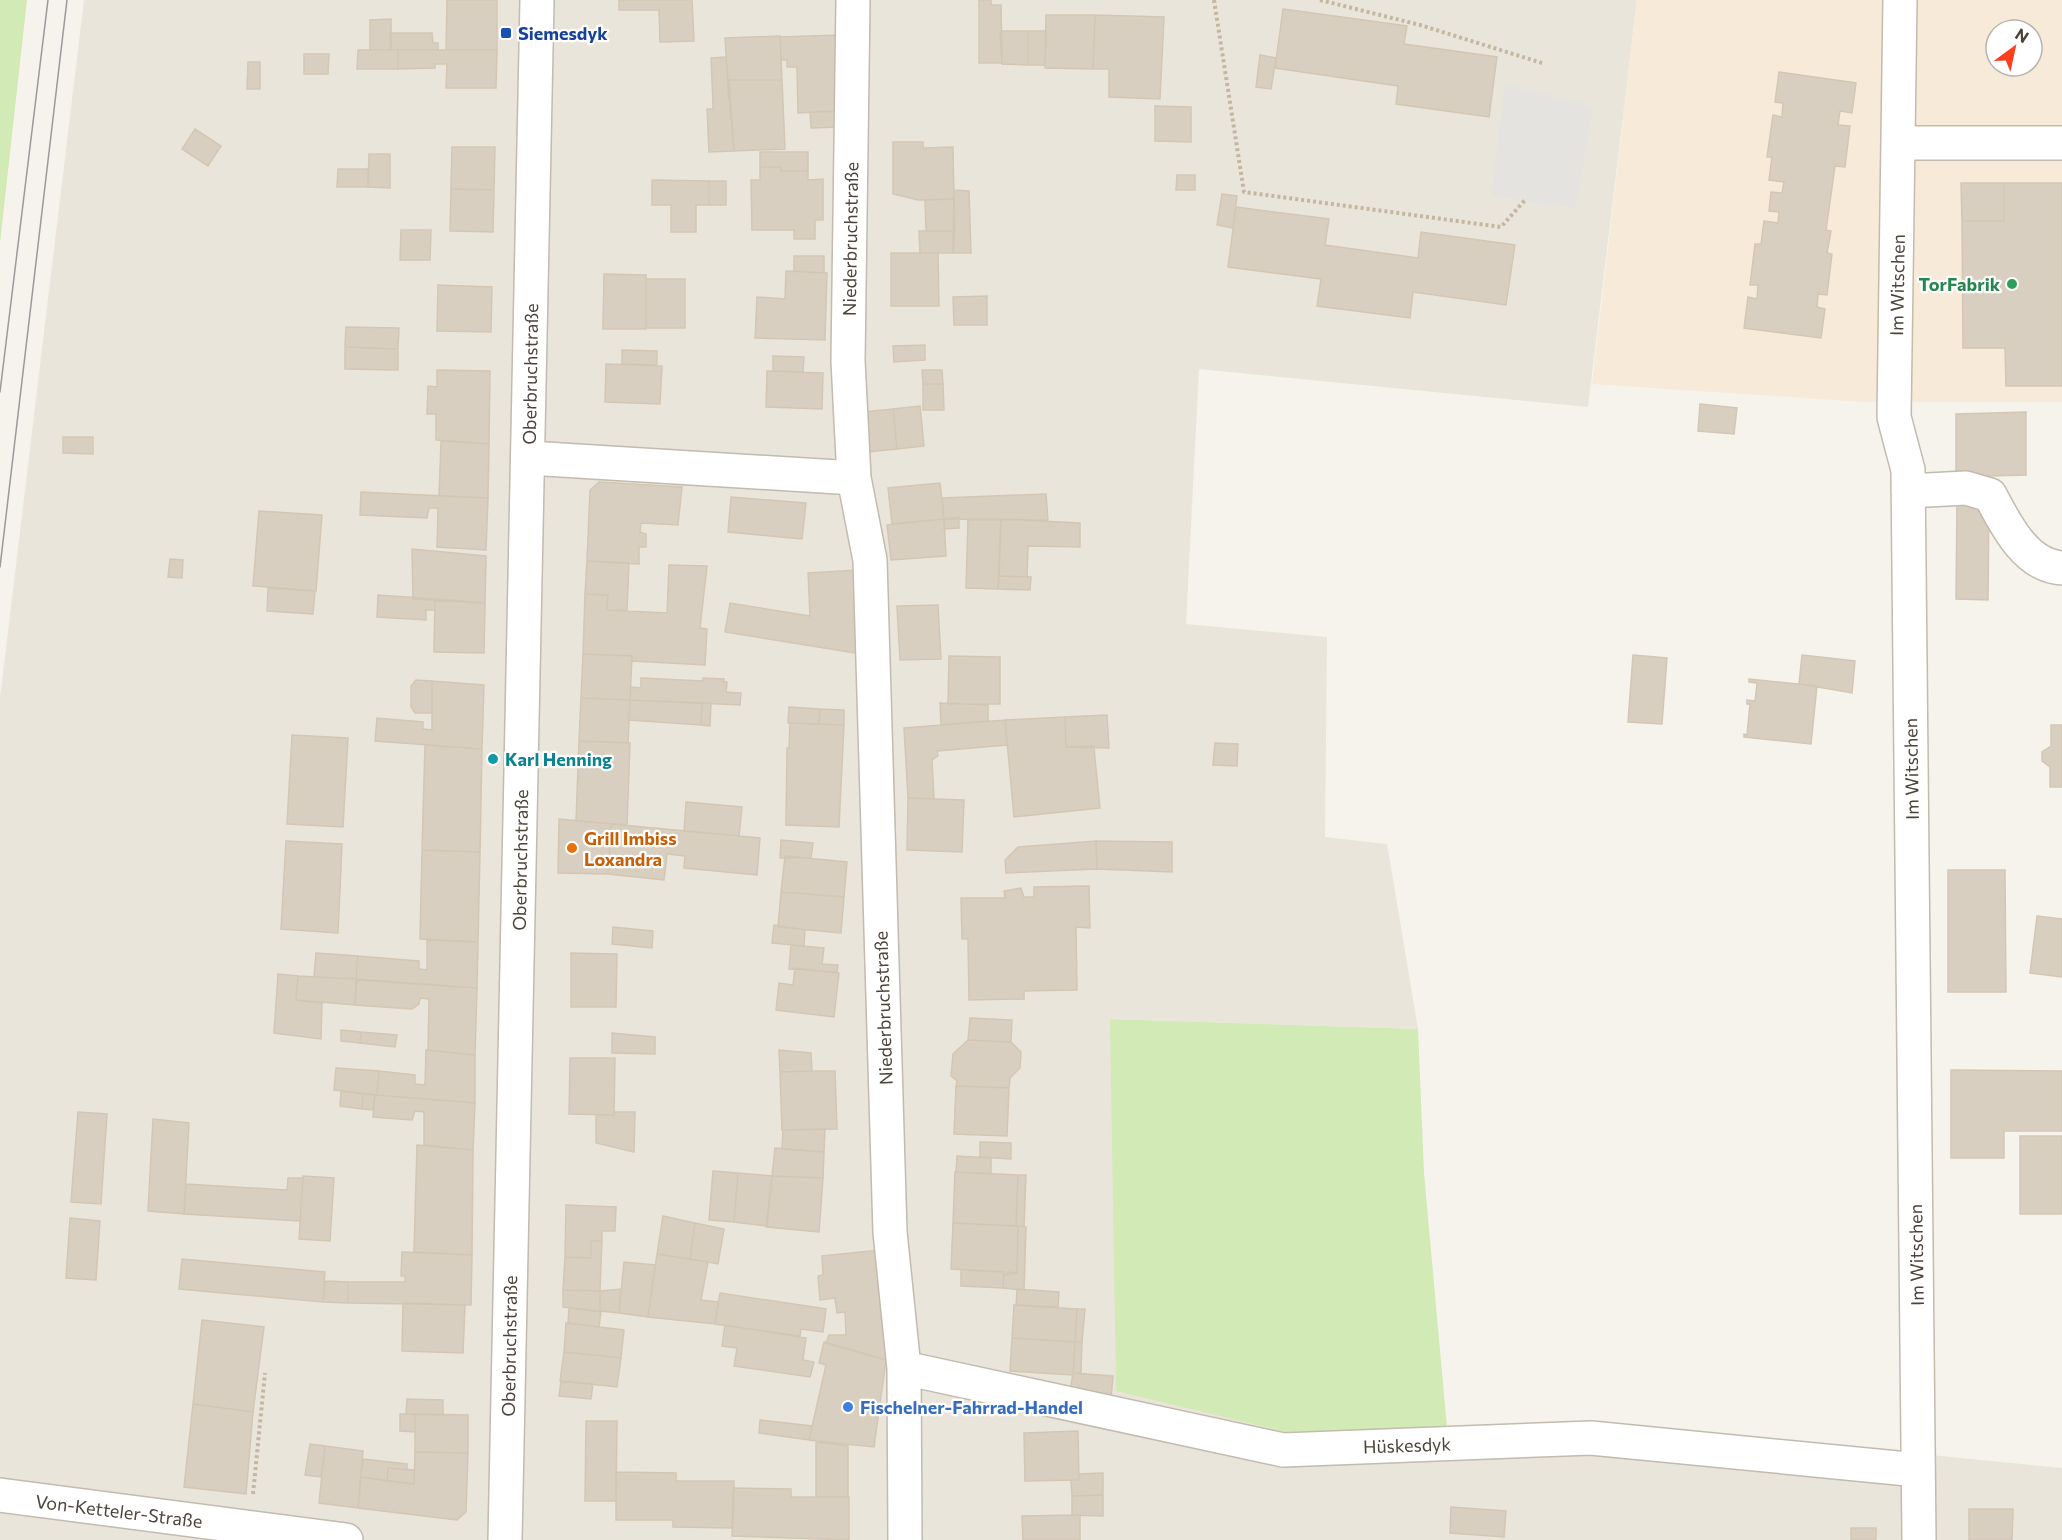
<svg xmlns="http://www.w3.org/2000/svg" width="2062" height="1540" font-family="Commissioner,sans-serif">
	<rect width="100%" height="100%" fill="#f6f3ec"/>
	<path fill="#eae5da" d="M84,0h1553l-49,407 -389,-38 -13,255 141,13 -2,200 62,7 31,185 -308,-10 176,413 324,-9 452,45v72h-2062v-842z"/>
	<path fill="#f7ead8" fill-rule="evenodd" d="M1637,0h425v402h-197l-273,-18zM1996,30h36v36h-36z"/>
	<path fill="#d2eab5" d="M0,0h27l-27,243z
		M1110,1019l308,10 6,144 23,254 -161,5 -170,-41z"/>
	<path fill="#e5e3e0" d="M1505,84l88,22 -17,102 -85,-12z"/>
	<path fill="#d8cfc1" stroke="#d3c7b4" stroke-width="1.5" d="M447,0h50v50h-51z
		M619,0h73l2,41 -34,1 -1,-32h-40z
		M979,0h12v5h10l1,58h-23z
		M1283,9l124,17 -3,18 93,13 -8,60 -93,-13 2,-18 -123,-18z
		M1046,15h49l-2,54 -48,-1z
		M1095,15l69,2 -4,82 -51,-2v-28h-16z
		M391,19v31h-21v-30z
		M1000,31h28v34l-26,-1z
		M1028,31h18l-1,34h-17z
		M390,33h42l1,10h5v7h-47z
		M837,35l2,76 -41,2 -1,-46h-10v-7h-6l-1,-23z
		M780,36l2,44h-53v21l-4,-63z
		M358,50h40v19h-41z
		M398,50h99l-1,38h-50l1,-24h-12v4l-37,1z
		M304,54h25l-1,20h-24z
		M1260,55l16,3 -5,31 -15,-2z
		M726,57l8,94 -25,1 -2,-43h6v-5l-2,-46z
		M248,62h12v27h-13z
		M1779,72l77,11 -4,30 -12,-2 -2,14 12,1 -5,41 -10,-1 -9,64 5,1 -4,22 5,1 -5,41 -9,-1 -1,13 8,2 -4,29 -77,-10 4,-31 9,2 1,-14h-8l5,-41h6l3,-23 14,2 1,-11 -10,-1 2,-19 11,1 2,-11 -15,-2 3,-23h-5l6,-42 9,2 1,-14 -8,-1z
		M729,80h53l3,69 -51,2z
		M1155,106l36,1v35l-36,-1z
		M839,111l1,16 -29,1 -1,-16z
		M195,129l26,17 -13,20 -26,-17z
		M893,142h30v6l30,-1 1,52 -36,1 -25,-6z
		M452,147h43l-1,43 -43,-1z
		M760,152h48v19h-27v-4h-21z
		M369,154h21v34l-22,-1z
		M760,167h21v4h27v9l15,-1v41h-8v19h-21v-9h-42l-1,-50h9z
		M338,169h30v18h-31z
		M1177,175h18v15h-19z
		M652,180l57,1v24h-13v27h-25v-27h-19z
		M709,181h17v24h-17z
		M1961,183h43v38h-42z
		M2004,183h58v203h-56l-1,-38h-42l-1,-127h42z
		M451,189l43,1 -1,42 -43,-1z
		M954,190l15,1 2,62h-18z
		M1222,194l15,2 -4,32 -16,-3z
		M954,199l1,32h-29l-1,-31z
		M1236,207l93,12 -4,26 93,13 3,-26 94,13 -9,60 -93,-13 -3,26 -93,-12 4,-27 -93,-12z
		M401,230h30l-1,30h-30z
		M919,231h36l-2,22h-33z
		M891,253h47l1,53h-48z
		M794,256h30v17l-30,-2z
		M786,271l41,2 -2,67 -70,-2 2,-41 28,2z
		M604,274l42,1v54h-43z
		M646,279h39v49h-39z
		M438,285l54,2 -1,45 -54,-1z
		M987,296v29h-33l-1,-28z
		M346,327l53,1 -1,21 -53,-2z
		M925,345v15l-31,2 -1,-16z
		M345,347l53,2v21l-53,-1z
		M622,350l35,1v14l-35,-1z
		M773,356l31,1 -1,15 -30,-1z
		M606,364l56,2 -2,38 -55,-2z
		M437,370l53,1 -1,73 -53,-4v-26h-9l1,-28 9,1z
		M922,370h20l1,14h-20z
		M767,371l56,2 -1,36 -56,-2z
		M923,384h20l1,26h-21z
		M1700,404l37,4 -3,26 -36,-3z
		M920,406l4,40 -27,3 -4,-40z
		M893,409l4,40 -30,3 -4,-40z
		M2026,412v63l-70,2v-63z
		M63,437h30v17l-30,-1z
		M441,441l48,3 -1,54 -49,-2z
		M599,482l83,5 -4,38 -37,-2 -1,9 6,2v13h-7v17l-52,-3 3,-71z
		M940,483l4,36 -52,5 -4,-36z
		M361,492l127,6 -2,52 -49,-3 1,-39h-9l-2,10 -67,-3z
		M1046,494l2,26 -104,-1 -2,-21z
		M731,497l75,6 -4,36 -74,-7z
		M1957,500h32l-1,100 -32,-1z
		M259,511l63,4 -6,76 -63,-5z
		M959,517v11l-15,1v-10z
		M944,519l2,37 -55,4 -4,-35z
		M968,519h33l-3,70 -32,-1z
		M1001,519l79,4v24l-52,-1 -1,31 -28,-1z
		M412,549l74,7 -1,47 -72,-4z
		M170,559l13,1 -1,18 -14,-1z
		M587,561l42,2 -2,47h-20l1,-15 -23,-1z
		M669,565l38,1 -7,62 7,1 -2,36 -73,-4v-5l-49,-2 2,-60 23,1 -1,15 60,3z
		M858,570l4,84 -137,-22 5,-29 80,13 -2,-43z
		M999,576l32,1 -1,13 -32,-1z
		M268,588l47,3 -2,23 -46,-3z
		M378,595l57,4v11h-9v10l-49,-3z
		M435,599l50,4 -1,50 -50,-1z
		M938,605l3,54 -41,1 -3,-54z
		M583,654l49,2 -2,44 -49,-2z
		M1633,655l34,3 -5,66 -34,-2z
		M1802,655l53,6 -3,32 -53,-9z
		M949,656l51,1v47h-52z
		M641,678l62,3v-3l21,1v3h3l-1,10 15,1 -1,12 -110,-5 1,-13 10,1z
		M1749,679l68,7 -6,58 -67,-7v-3l3,1 3,-31h-3v-4l8,1 2,-18 -8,-1z
		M416,680l16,1v32h-17l-4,-6v-21z
		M432,681l52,4 -2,64 -107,-8 2,-23 46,4v7l9,1z
		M581,698l49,2 -2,43 -49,-2z
		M630,700l72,3 -1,22 -72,-5z
		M702,703h9l-1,23 -9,-1z
		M940,703l48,2v16l-47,4z
		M789,707l31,2 -1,15 -31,-1z
		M820,709l24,1v15l-25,-1z
		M1107,715l2,33 -43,-1 -1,-30z
		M1065,717l1,30 27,-1 1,2 6,60 -86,9 -9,-97z
		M1005,720l2,25 -70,6 1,5 -6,4 2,39 -26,-1 -4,-70z
		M790,723l54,2 -5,102 -53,-2 1,-77h2z
		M2051,725h11v62h-12v-20l-8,-6v-9l9,-6z
		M292,735l56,3 -5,89 -56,-3z
		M579,741l51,2 -3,82 -51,-4z
		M1215,743l23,1 -1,22 -24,-1z
		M425,745l57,4 -2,103 -58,-2z
		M908,798l56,2 -2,52 -55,-2z
		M686,802l56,5 -3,29 -55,-5z
		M559,819l52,5 -3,50 -50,-1z
		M611,824l149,14 -3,37 -73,-7 1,-12 -18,-2 -3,26 -56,-6z
		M781,840l32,3 -2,15h-31z
		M286,841l56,3 -4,89 -57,-4z
		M1096,841l76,1v30l-75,-3z
		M1096,841l1,28 -91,4 -1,-13 13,-13z
		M422,850l58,2 -2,90 -58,-3z
		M785,856l62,6 -3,35 -63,-5z
		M1948,870h57l1,122h-58z
		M1089,886l1,42 -14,-1 1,63 -53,1v8l-55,1 -1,-61h-6l-1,-41h44l-1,-7 17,-3 3,9h10v-10z
		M781,892l63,5 -3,36 -63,-6z
		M2037,916l25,3v58l-32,-4z
		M774,925l31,5 -1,16 -32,-3z
		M613,927l40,4 -1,17 -40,-4z
		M427,940l51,2 -1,46 -121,-9 2,-23 61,5v8l8,1z
		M791,945l33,3 -2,16 16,1 -1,7 -48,-3z
		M316,953l42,3 -2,23 -42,-2z
		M571,953l46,1 -1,53h-45z
		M795,968l44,5 -5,44 -58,-7 3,-27 14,2z
		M278,974l20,2 -2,24 26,3 -1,36 -47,-6z
		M298,976l58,3 -1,26 -59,-5z
		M357,980l120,8 -2,67 -47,-5 1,-51 -9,-1 -1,6 -7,5 -57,-4z
		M970,1018l42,2 -1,22 -43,-2z
		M341,1030l20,2 -1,11 -19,-2z
		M361,1032l36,3 -2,12 -35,-4z
		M612,1033l43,4v17l-43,-1z
		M968,1040l43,2 10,10 -1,16 -10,10 -1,10 -53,-2 1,-5 -6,-5 2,-22z
		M426,1050l49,5v48l-98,-8 2,-24 36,4v9l10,1z
		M779,1050l32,3 1,18 -32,1z
		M570,1058h45l-1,57 -45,-1z
		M336,1068l43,3 -2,24 -43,-5z
		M1951,1070l111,1v60h-58v27h-53z
		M812,1071h23l2,58 -55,1 -2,-58z
		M956,1086l53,2 -2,48 -53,-2z
		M341,1091l22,3 -1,15 -22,-3z
		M363,1094l12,1 -2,15 -11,-1z
		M375,1095l100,8 -2,47 -49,-5v-33l-9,-1 -3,9 -39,-3z
		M78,1112l29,2 -6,90 -30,-2z
		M614,1112h21l-1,40 -38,-9v-28h18z
		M153,1119l36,4 -5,91 -36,-3z
		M825,1129l-1,23 -42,-3 1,-19z
		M2020,1136h42v78h-42z
		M980,1142l31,1v16l-31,-2z
		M417,1145l56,5 -1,105 -58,-3z
		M775,1148l49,4 -1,26 -51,-2z
		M957,1156l34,2v16l-35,-2z
		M713,1171l25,2 -4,49 -25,-2z
		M955,1172l63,3 -2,51 -63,-3z
		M738,1173l34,3 -5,50 -33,-4z
		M1018,1175h8l-2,51h-8z
		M303,1176l31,2 -4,63 -31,-2z
		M772,1176l51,2 -4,54 -53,-5z
		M288,1178h15l-3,43 -116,-7 2,-30 101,6z
		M566,1205l50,2 -1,24h-13v10h-11v17l-26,-1z
		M663,1216l32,7 -5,36 -33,-5z
		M70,1218l30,3 -4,59 -30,-2z
		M695,1223l29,6 -6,35 -28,-5z
		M953,1223l65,3 -1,47 -9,-1 -1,3h-3v-3l-53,-3z
		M1018,1226l8,1 -2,63 -21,-2 1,-13 13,-2z
		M591,1241h11l-2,50 -37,-1 2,-33 26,1z
		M880,1250l4,50 2,60 -60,-17 3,-8h17l-1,-23 -8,1 -2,-15 -15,2 -2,-24 5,-1 -1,-19z
		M402,1252l70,3 -1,50 -123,-2v-21h57v-6h-4z
		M657,1254l51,8 -7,38 17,2 -3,22 -67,-7z
		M182,1259l143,13 -2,30 -144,-13z
		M624,1262l31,3 -7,52 -29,-4z
		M961,1270l43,2 -1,16 -42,-2z
		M325,1281l23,1v21l-25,-1z
		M621,1289l-2,24 -19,-2v-20z
		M1017,1289l42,3 -1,15 -42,-2z
		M563,1290l37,1v20l-37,-4z
		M720,1293l106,16 -3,23 -22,-3 -1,7 -85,-12z
		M403,1303l62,2 -2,48 -61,-2z
		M1014,1305l63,4 -2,33 -63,-4z
		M569,1308l32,4 -2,15 -31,-4z
		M1077,1309h8l-3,33h-7z
		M202,1320l62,7 -11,85 -60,-8z
		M566,1323l58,7 -3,28 -57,-6z
		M725,1325l81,13 -3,22 11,2 -4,15 -76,-11 3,-18 -15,-2z
		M1012,1338l63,4 -2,33 -63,-4z
		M824,1342l62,18 -12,87 -65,-7 17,-75 -7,-2z
		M1075,1342h7l-1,31h-8z
		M564,1352l57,6 -4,29 -57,-6z
		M1073,1373l40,3 -2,23 -41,-8z
		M561,1381l32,3 -2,15 -32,-3z
		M407,1399l36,1v15l-37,-1z
		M193,1404l60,8 -7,82 -62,-7z
		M400,1414h15v18l-15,-1z
		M415,1414l53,1v38l-53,-1z
		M760,1420l52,6 -3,14 -50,-7z
		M586,1421h31l-1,80h-31z
		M1078,1431l1,49 -54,1 -1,-48z
		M816,1442l32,4v51h-32z
		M310,1444l15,2 -4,31 -16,-2z
		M325,1446l38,5 -5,57 -39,-5z
		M415,1452l53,1 -2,59 -9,8 -99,-12 3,-31 53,7z
		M363,1459l44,5v6l-19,-2 -1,13 -26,-4z
		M388,1468l26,2v14l-27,-3z
		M616,1472l60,1v8h58l-1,47 -60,-1v-7h-57z
		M1103,1473v22l-31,1 -1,-16h8v-6z
		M733,1488l58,1v8h58v43l-117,-4z
		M1103,1495v21l-31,-1v-19z
		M1451,1507l55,4 -2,26 -54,-4z
		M1969,1509h44l-1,31h-43z
		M1072,1515h8v25h-57l-1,-24z
		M1851,1528h25v12h-25z"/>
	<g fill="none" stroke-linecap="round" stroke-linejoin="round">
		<defs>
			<path id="minor" d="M853,0l-5,361 6,117
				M1900,0l-6,417 14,53 11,1070
				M1900,143h162
				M529,458l325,20 16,82 20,672 14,136 1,172
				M1908,491l58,-3 24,7c15,28 35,71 72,73
				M904,1368l379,82 308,-12 327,32
				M0,1495l346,45
				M505,1540l32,-1540"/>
		</defs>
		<use href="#minor" stroke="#c2bbae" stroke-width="36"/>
		<path stroke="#c4b79f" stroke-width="4" stroke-dasharray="3 3" stroke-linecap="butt" d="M1214,0l30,192 257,35 24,-27
			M1320,0l100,25 122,38
			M253,1494l12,-121"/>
		<use href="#minor" stroke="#fff" stroke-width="33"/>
		<path stroke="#9a9a9a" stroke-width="1.5" d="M0,392l48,-392
			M0,567l67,-567"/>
	</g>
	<rect fill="#1a4fb4" stroke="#fff" stroke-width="2" x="500" y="27" width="12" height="12" rx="3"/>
	<circle fill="#2e9e5b" stroke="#fff" stroke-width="2" cx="2012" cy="284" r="6"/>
	<circle fill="#0f9aa8" stroke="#fff" stroke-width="2" cx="493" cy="759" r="6"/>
	<circle fill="#e8710a" stroke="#fff" stroke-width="2" cx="572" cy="848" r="6"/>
	<circle fill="#3f7fe0" stroke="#fff" stroke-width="2" cx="848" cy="1407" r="6"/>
	<g text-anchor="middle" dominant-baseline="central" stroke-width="4.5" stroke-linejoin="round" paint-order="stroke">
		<g font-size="18" font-weight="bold" fill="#164399" stroke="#fff" text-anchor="start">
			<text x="518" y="33">Siemesdyk</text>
		</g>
		<g font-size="18" fill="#4b4439" stroke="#fff">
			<text transform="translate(850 239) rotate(-89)">Niederbruchstraße</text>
			<text transform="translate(1897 285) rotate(-89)">Im Witschen</text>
			<text transform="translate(530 374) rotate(-89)">Oberbruchstraße</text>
			<text transform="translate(1911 769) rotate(-91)">Im Witschen</text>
			<text transform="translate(520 860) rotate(-89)">Oberbruchstraße</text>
			<text transform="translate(883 1008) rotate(-92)">Niederbruchstraße</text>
			<text transform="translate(1916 1255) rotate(-91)">Im Witschen</text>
			<text transform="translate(509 1346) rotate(-89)">Oberbruchstraße</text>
			<text transform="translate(1407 1445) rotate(-2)">Hüskesdyk</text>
			<text transform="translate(119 1511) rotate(7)">Von-Ketteler-Straße</text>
		</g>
		<g font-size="18" font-weight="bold" fill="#27864d" stroke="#fff" text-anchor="end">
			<text x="2000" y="284">TorFabrik</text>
		</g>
		<g font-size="18" font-weight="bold" fill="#0d838f" stroke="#fff" text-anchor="start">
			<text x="505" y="759">Karl Henning</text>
		</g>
		<g font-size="18" font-weight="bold" fill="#c56008" stroke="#fff" text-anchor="start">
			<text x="584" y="838">Grill Imbiss<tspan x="584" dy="21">Loxandra</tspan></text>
		</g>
		<g font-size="18" font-weight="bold" fill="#366cbe" stroke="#fff" text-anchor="start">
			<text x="860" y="1407">Fischelner-Fahrrad-Handel</text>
		</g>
	</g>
	<g transform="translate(2014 48) rotate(33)"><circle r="28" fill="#ffffff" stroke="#b7b4b0" stroke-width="1.5"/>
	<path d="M0-4.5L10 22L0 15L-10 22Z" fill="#fc3f1d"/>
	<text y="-9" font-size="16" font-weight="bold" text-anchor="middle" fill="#4b4439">N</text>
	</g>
</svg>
